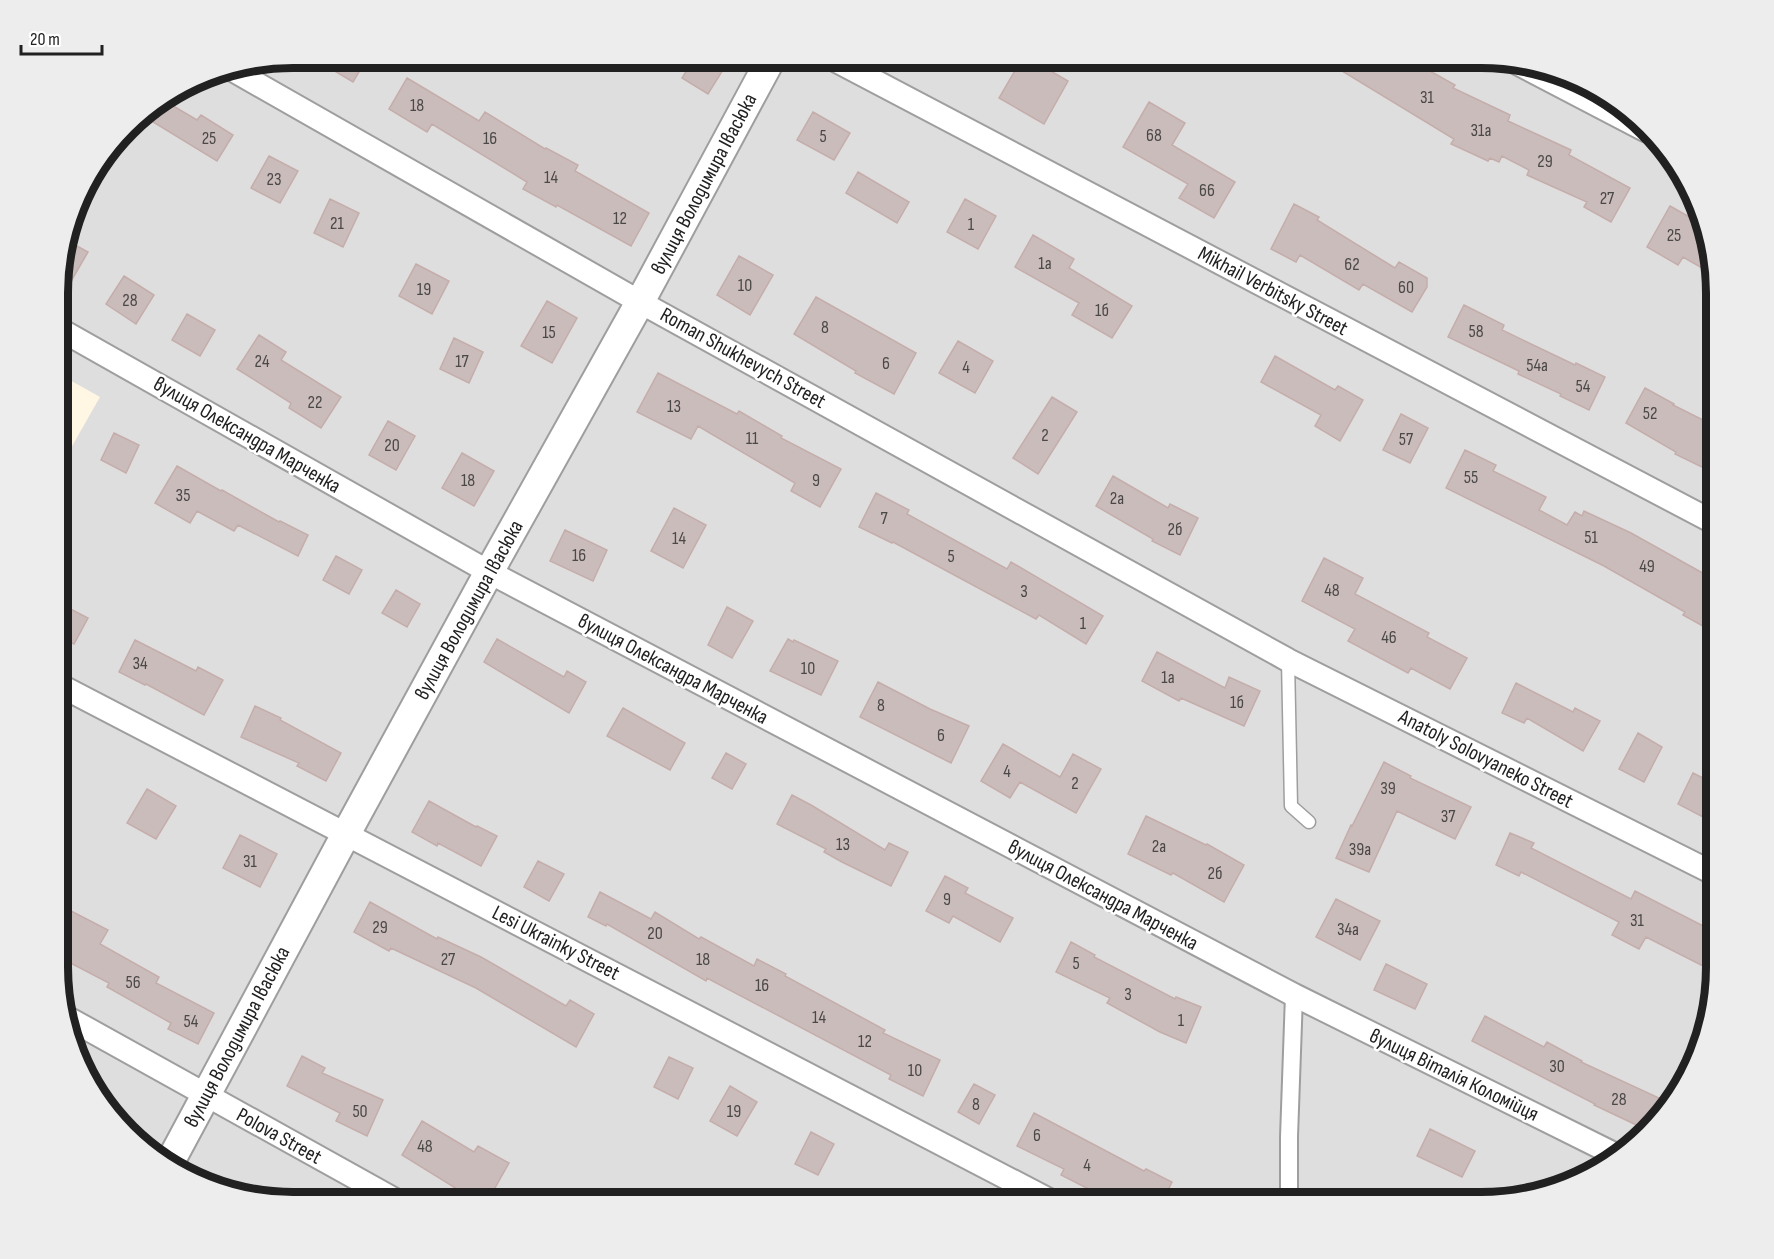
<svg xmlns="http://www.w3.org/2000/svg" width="1774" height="1259" font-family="'Sofia Sans Condensed',sans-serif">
	<rect width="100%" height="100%" fill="#f2ebe8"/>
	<path fill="#dfdede" d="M292,57h1205l61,13 67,35 68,83 24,89v705l-13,61 -35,67 -83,68 -104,24h-1205l-61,-13 -67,-35 -61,-70 -29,-87v-735l22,-74 56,-72 66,-41z"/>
	<path fill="#fff7e3" d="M59,374l41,23 -41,72z"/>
	<path fill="#cabcbb" stroke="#c4adaa" stroke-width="1.5" d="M311,57h57l-15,25z
		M695,57h19l12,8 -18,29 -26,-16z
		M1023,57h4l41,24 -24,43 -45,-26z
		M1319,57h86l50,28 -2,3 57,27 -2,6 63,29 -2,5 61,33 -19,34 -27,-15 3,-5 -60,-27 2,-5 -27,-14 -3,6 -9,-4 -2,3 -37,-17 3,-5z
		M407,78l72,43 6,-9 60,37 1,-1 32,17 -3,6 74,42 -18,33 -74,-41 -1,2 -33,-18 4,-7 -95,-58 -5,8 -38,-23z
		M163,100l34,20 4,-5 32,20 -16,26 -77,-47z
		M1149,102l36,21 -13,22 63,37 -21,36 -35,-20 9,-14 -65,-37z
		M813,112l37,21 -16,27 -37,-20z
		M269,156l29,15 -18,32 -29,-15z
		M858,172l51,30 -12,21 -51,-30z
		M330,199l29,14 -16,34 -29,-14z
		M965,199l31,17 -18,33 -31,-17z
		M1294,204l25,13 -2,3 78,48 4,-6 28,16v9l-15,25 -49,-28 -4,6 -59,-35 -4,7 -25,-13z
		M1670,206l32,18 14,52 -33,-19 -5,8 -31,-18z
		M1033,235l41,24 -5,9 63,38 -20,32 -40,-23 7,-12 -64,-36z
		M66,240l22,12 -29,50v-40z
		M739,256l34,19 -23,40 -33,-20z
		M416,264l33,17 -17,33 -33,-18z
		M124,276l30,19 -18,29 -30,-20z
		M816,297l100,56 -22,41 -39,-21 1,-2 -62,-37z
		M547,301l30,17 -25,45 -31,-17z
		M1464,305l40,20 -2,5 73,35 1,-2 29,14 -16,33 -29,-14 1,-2 -43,-20 1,-3 -71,-34z
		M187,314l28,16 -15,26 -28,-16z
		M259,335l27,17 -5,8 60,37 -20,31 -32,-20 2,-5 -54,-34z
		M454,338l29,14 -14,31 -29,-14z
		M958,341l35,20 -18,32 -36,-20z
		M1275,356l60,34 3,-4 25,14 -23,41 -25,-15 6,-11 -60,-33z
		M658,373l79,41 2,-3 43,25 -1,2 60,31 -21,38 -29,-16 4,-8 -97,-57 -7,13 -54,-27z
		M1645,388l29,16 -1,1 44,22v22l-11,20 -31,-15 1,-2 -50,-29z
		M1052,397l25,15 -39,62 -25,-16z
		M1401,414l27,14 -18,35 -27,-13z
		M388,421l27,15 -19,34 -27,-15z
		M114,433l25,12 -13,28 -25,-13z
		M1465,450l31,15 -3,6 53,26 -7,13 28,15 8,-13 7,4 2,-5 47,22 86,48v38l-7,11 -27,-15 2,-3 -81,-46 -158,-78z
		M462,453l32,18 -20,35 -32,-18z
		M177,466l44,25 1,-1 57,32 1,-1 28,14 -10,21 -60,-31 -4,6 -37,-20 -7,12 -35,-20z
		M1113,476l55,32 2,-4 28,14 -18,37 -28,-14 1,-2 -57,-33z
		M876,493l33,17 -2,4 100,55 4,-7 92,54 -17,28 -47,-29 -3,4 -143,-77 -1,1 -33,-16z
		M674,508l32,17 -23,43 -32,-17z
		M565,530l42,20 -14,31 -43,-20z
		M336,556l26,14 -13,24 -26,-14z
		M1324,558l39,20 -8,16 74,39 -2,4 40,21 -17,31 -39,-21 -3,5 -60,-32 7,-12 -53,-28z
		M396,590l24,14 -13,23 -25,-14z
		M59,603l29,15 -14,26 -15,-7z
		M727,607l26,14 -21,37 -24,-13z
		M497,639l67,38 3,-6 19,11 -17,31 -85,-51z
		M788,639l5,3 1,-2 44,21 -17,34 -51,-24z
		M135,640l61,31 2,-4 25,13 -19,35 -58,-31 -1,1 -26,-13z
		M1157,652l68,36 4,-11 31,14 -16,35 -63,-28 -2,3 -37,-20z
		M878,682l52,27 39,17 -18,37 -91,-46z
		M1516,683l57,29 2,-4 25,13 -17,30 -56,-33 -3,5 -22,-10z
		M255,706l26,12 -1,2 61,33 -15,28 -29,-15 2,-3 -58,-26z
		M623,708l62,35 -15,27 -63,-34z
		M1638,733l24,14 -18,35 -25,-13z
		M1003,744l57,33 13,-23 28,15 -25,44 -56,-31 -10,16 -29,-17z
		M726,753l20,11 -14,25 -20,-11z
		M1384,762l27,14 -1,2 61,29 -16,32 -58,-28 -28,61 -33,-14 15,-33 1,1z
		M1693,773l24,12v10l-12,23 -27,-14z
		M147,789l29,17 -20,33 -29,-16z
		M792,795l19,10 74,45 4,-7 19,9 -17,34 -49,-24 -18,-10 2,-3 -49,-25z
		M429,801l47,26 1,-1 20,10 -16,30 -43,-23 -1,3 -25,-14z
		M1146,816l60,29 1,-1 37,21 -20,37 -51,-29 -2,2 -43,-21z
		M1510,833l24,10 -3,5 100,51 4,-8 82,42v16l-10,19 -61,-31 -7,12 -27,-14 7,-13 -98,-50 -2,4 -23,-11z
		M240,835l37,19 -17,33 -37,-19z
		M538,861l26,13 -15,27 -25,-14z
		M945,876l23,12 -3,5 48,25 -13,24 -47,-26 -4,7 -23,-12z
		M600,892l51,27 4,-7 44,27 2,-2 53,29 3,-7 29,15 -1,2 100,54 -2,3 57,27 -17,36 -34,-17 2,-4 -184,-97 -1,3 -99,-57 -1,2 -18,-9z
		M1336,899l44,22 -20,39 -44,-23z
		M370,902l67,37 1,-2 43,20 85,49 4,-6 24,14 -18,33 -100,-59 -85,-40 -2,3 -35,-19z
		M71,911l37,19 -8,14 59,33 -3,6 58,30 -16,31 -30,-15 3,-6 -64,-36 2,-4 -50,-26v-24z
		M1071,942l24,13 -1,2 81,42 1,-2 25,10 -15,36 -26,-11 -53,-29 3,-5 -54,-26z
		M1386,964l41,20 -12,25 -41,-19z
		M1485,1016l59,31 3,-5 35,19 -1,1 91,42 -3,6 -24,19 -51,-24 1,-1 -123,-63z
		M302,1056l23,12 -3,5 61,27 -16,36 -31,-15 4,-8 -53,-27z
		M669,1057l24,11 -15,31 -24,-12z
		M974,1084l21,11 -16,29 -21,-12z
		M730,1086l27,16 -20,34 -27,-15z
		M1034,1113l110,58 2,-2 26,13 -10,20h-48l-53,-27 3,-6 -47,-23z
		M422,1121l52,31 4,-6 31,17 -22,39h-9l-76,-47z
		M1430,1129l45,22 -13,26 -45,-21z
		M811,1132l23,12 -16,31 -23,-11z"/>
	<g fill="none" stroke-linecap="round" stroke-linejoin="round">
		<defs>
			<path id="service" d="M1288,660l3,146 18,16"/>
			<path id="pedestrian" d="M1289,1202v-65l5,-142"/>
			<path id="minor" d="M829,57l888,467
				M1513,61l132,69
				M231,69l409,233 648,358 429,215
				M59,329l430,243 805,423 320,159
				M59,685l994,517
				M66,1017l333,185"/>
			<path id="tertiary" d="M169,1164l177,-330 143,-262 151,-270 132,-245"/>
		</defs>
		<use href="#service" stroke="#9e9e9e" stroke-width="15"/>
		<use href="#pedestrian" stroke="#9e9e9e" stroke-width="20"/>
		<use href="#minor" stroke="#9e9e9e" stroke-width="26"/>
		<use href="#tertiary" stroke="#9e9e9e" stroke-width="32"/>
		<use href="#service" stroke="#fff" stroke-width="12"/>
		<use href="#pedestrian" stroke="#fff" stroke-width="16"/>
		<use href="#minor" stroke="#fff" stroke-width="22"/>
		<use href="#tertiary" stroke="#fff" stroke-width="28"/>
	</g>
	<g text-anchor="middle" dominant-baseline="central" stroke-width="5" stroke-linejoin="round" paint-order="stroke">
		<g font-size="18" fill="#4b4848">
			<text x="1427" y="97">31</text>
			<text x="417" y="105">18</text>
			<text x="1481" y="130">31а</text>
			<text x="1154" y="135">68</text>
			<text x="823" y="136">5</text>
			<text x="209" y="138">25</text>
			<text x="490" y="138">16</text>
			<text x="1545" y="161">29</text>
			<text x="551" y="177">14</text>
			<text x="274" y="179">23</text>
			<text x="1207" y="190">66</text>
			<text x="1607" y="198">27</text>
			<text x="620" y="218">12</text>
			<text x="337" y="223">21</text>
			<text x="971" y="224">1</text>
			<text x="1674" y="235">25</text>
			<text x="1045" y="263">1а</text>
			<text x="1352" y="264">62</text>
			<text x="745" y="285">10</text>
			<text x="1406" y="287">60</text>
			<text x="424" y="289">19</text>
			<text x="130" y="300">28</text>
			<text x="1102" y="310">1б</text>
			<text x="825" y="327">8</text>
			<text x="1476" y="331">58</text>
			<text x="549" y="332">15</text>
			<text x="262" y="361">24</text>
			<text x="462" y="361">17</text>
			<text x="886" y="363">6</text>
			<text x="1537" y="365">54а</text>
			<text x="966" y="367">4</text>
			<text x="1583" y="386">54</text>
			<text x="315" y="402">22</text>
			<text x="674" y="406">13</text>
			<text x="1650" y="413">52</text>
			<text x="1045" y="435">2</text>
			<text x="752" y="438">11</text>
			<text x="1406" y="439">57</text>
			<text x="392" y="445">20</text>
			<text x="1471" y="477">55</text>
			<text x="468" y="480">18</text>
			<text x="816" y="480">9</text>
			<text x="183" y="495">35</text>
			<text x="1117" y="498">2а</text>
			<text x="884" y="518">7</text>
			<text x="1175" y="529">2б</text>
			<text x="1591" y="537">51</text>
			<text x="679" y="538">14</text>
			<text x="579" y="555">16</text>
			<text x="951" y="556">5</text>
			<text x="1647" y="566">49</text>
			<text x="1332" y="590">48</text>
			<text x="1024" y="591">3</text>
			<text x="1083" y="623">1</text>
			<text x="1389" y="637">46</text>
			<text x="140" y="663">34</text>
			<text x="808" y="668">10</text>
			<text x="1168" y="677">1а</text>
			<text x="1237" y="702">1б</text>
			<text x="881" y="705">8</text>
			<text x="941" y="735">6</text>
			<text x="1007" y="771">4</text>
			<text x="1075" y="783">2</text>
			<text x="1388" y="788">39</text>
			<text x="1448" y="816">37</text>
			<text x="843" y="844">13</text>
			<text x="1159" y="846">2а</text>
			<text x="1360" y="849">39а</text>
			<text x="250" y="861">31</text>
			<text x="1215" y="873">2б</text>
			<text x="947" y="899">9</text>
			<text x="1637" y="920">31</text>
			<text x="380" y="927">29</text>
			<text x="1348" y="929">34а</text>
			<text x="655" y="933">20</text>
			<text x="448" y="959">27</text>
			<text x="703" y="959">18</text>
			<text x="1076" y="963">5</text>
			<text x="133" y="982">56</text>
			<text x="762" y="985">16</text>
			<text x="1128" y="994">3</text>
			<text x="819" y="1017">14</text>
			<text x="1181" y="1020">1</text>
			<text x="191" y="1021">54</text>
			<text x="865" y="1041">12</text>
			<text x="1557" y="1066">30</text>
			<text x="915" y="1070">10</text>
			<text x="1619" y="1099">28</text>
			<text x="976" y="1104">8</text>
			<text x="360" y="1111">50</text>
			<text x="734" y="1111">19</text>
			<text x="1037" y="1135">6</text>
			<text x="425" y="1146">48</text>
			<text x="1087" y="1165">4</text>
		</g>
		<g font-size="21" fill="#212121" stroke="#fff">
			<text transform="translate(704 184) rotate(-62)">вулиця Володимира Івасюка</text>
			<text transform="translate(1273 291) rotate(28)">Mikhail Verbitsky Street</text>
			<text transform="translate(743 358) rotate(29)">Roman Shukhevych Street</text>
			<text transform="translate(247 435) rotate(30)">вулиця Олександра Марченка</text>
			<text transform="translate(469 610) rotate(-61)">вулиця Володимира Івасюка</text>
			<text transform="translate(673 669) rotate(28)">вулиця Олександра Марченка</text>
			<text transform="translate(1486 759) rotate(27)">Anatoly Solovyaneko Street</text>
			<text transform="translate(1103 895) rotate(28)">вулиця Олександра Марченка</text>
			<text transform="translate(556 943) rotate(27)">Lesi Ukrainky Street</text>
			<text transform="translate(237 1037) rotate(-62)">вулиця Володимира Івасюка</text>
			<text transform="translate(1454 1075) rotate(26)">вулиця Віталія Коломійця</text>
			<text transform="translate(279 1136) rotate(29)">Polova Street</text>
		</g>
	</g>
	<path d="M0 0H1774V1259H0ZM293 68H1481A225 225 0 0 1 1706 293V967A225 225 0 0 1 1481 1192H293A225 225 0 0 1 68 967V293A225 225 0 0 1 293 68Z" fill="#ededed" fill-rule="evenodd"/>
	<path fill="none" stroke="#212121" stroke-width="8" d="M293 68H1481A225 225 0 0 1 1706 293V967A225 225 0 0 1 1481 1192H293A225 225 0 0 1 68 967V293A225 225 0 0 1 293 68Z"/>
	<path d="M21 45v9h81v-9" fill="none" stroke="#212121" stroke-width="3"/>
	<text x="30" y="45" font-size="18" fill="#212121" stroke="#ffffff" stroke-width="4.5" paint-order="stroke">20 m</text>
</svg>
